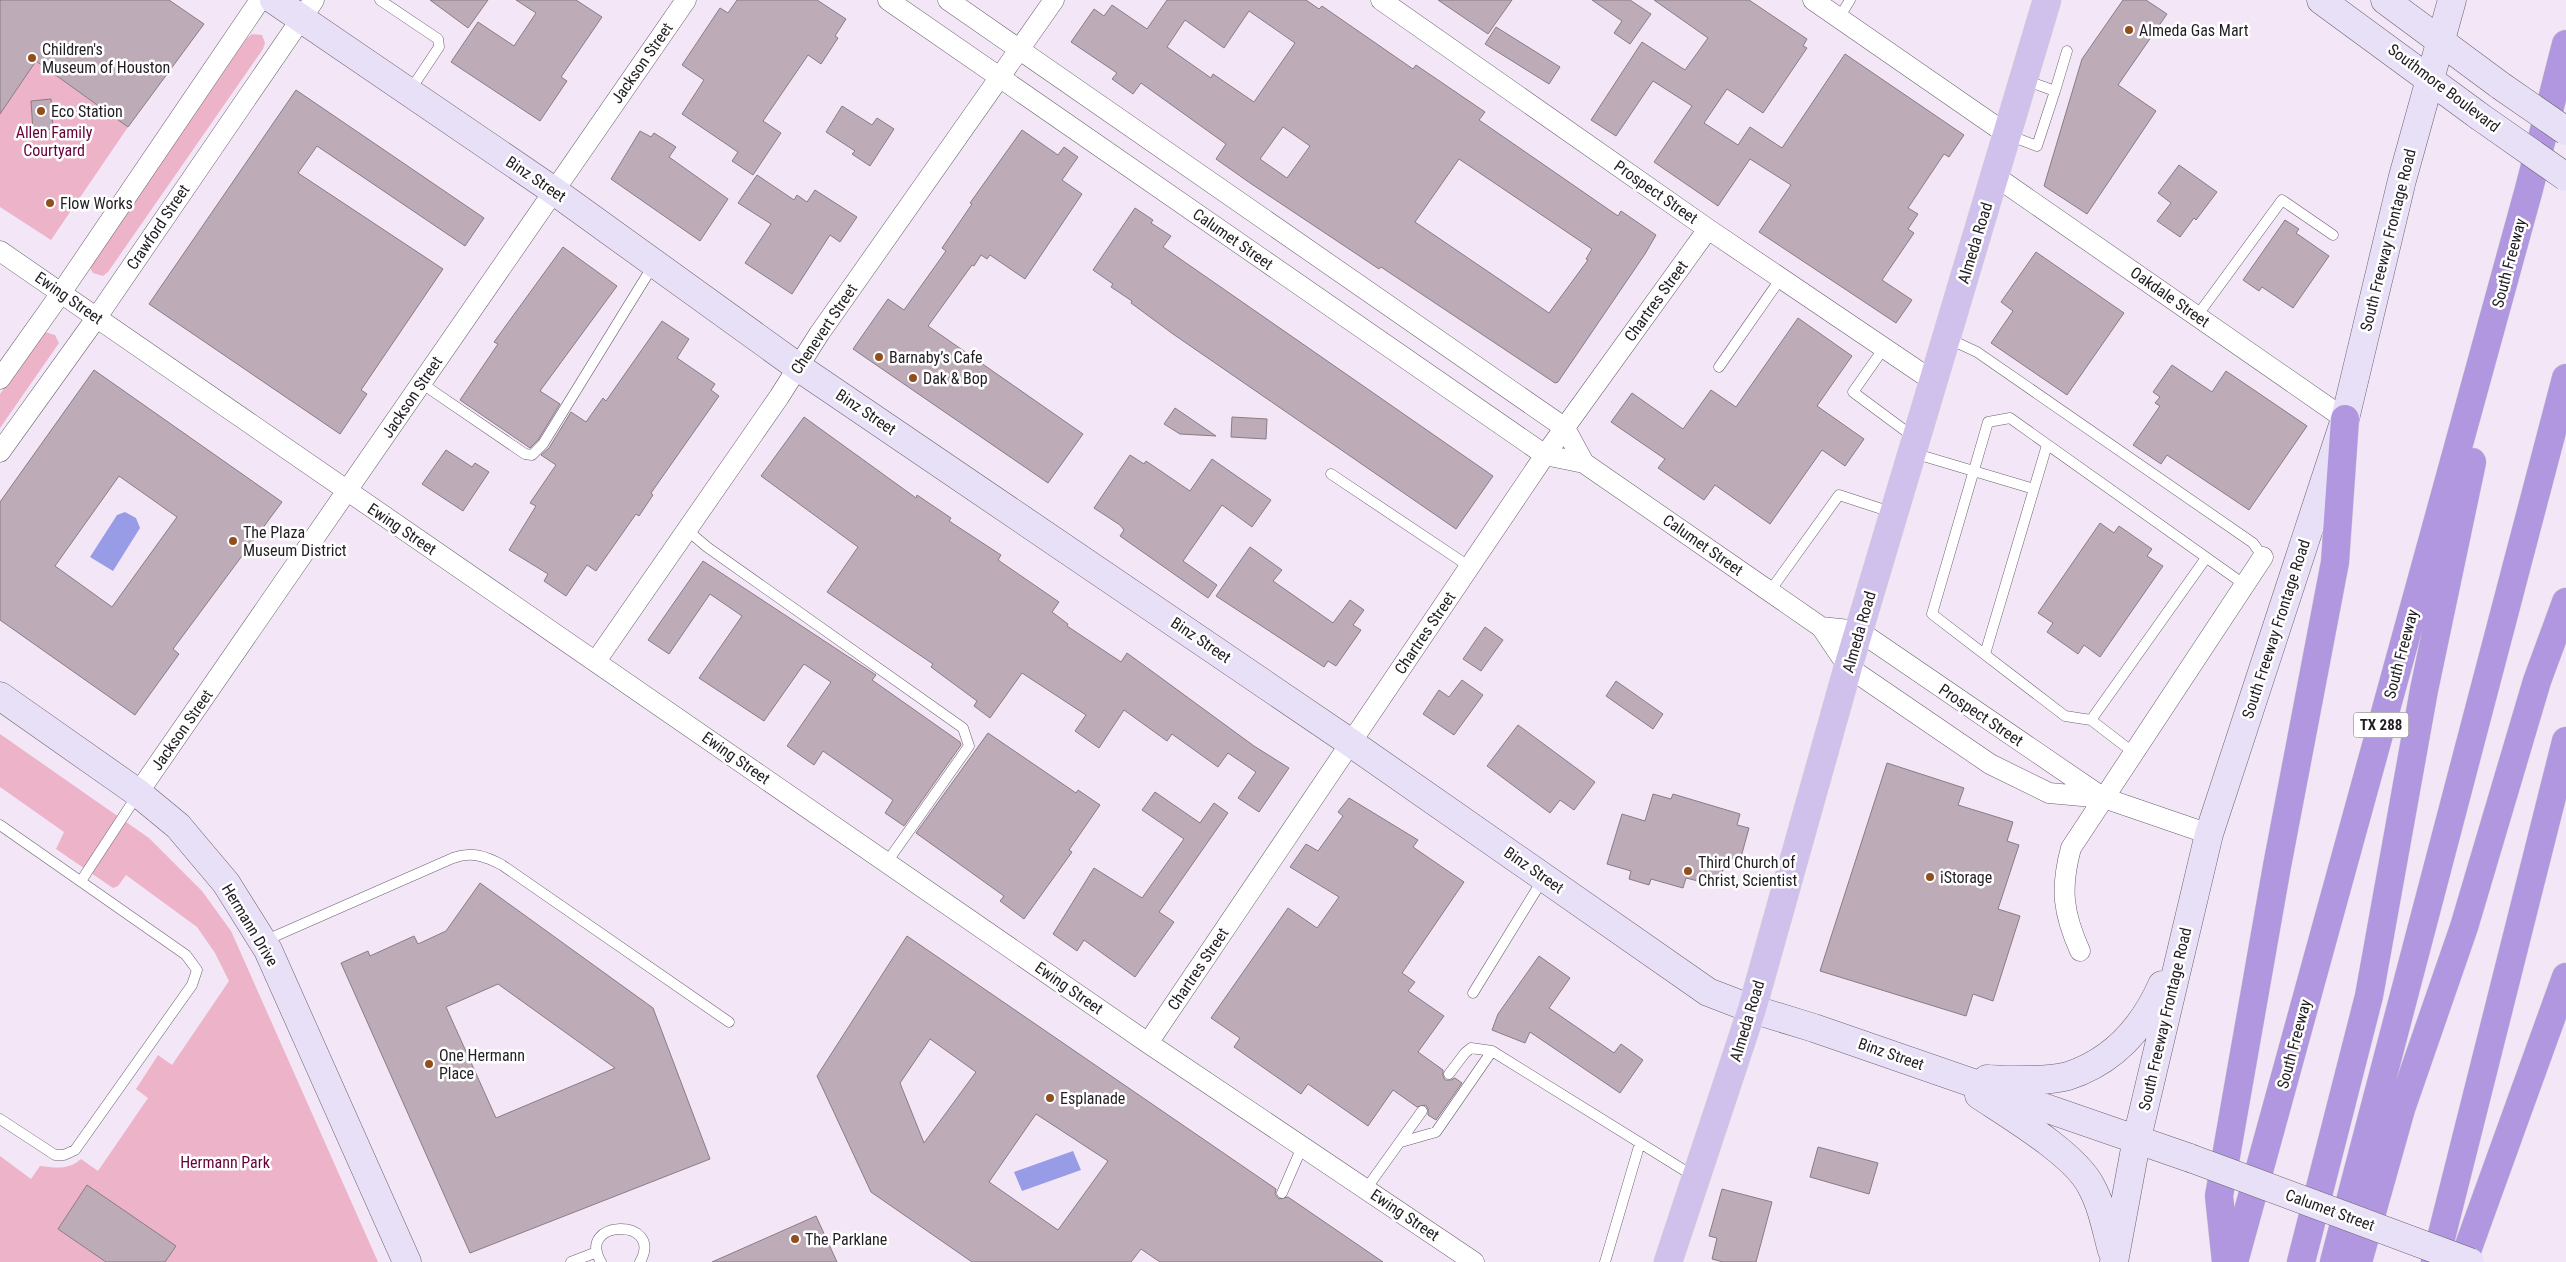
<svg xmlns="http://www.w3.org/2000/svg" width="2566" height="1262" font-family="'Roboto Condensed',sans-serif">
	<rect width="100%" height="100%" fill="#f3e7f7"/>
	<path fill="#edb3c8" d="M252,34l10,1 3,8 -2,6 -155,223 -5,4 -10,-3 -3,-5 1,-7 156,-223z
		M36,61l92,66 -77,113 -51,-33v-93z
		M45,332l10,3 4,8 -59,85v-34z
		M0,734l149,104 53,53 29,40 147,331h-378v-106l31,23 9,-13c17,2 28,4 41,-7l17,12 50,-73 -12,-9 22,-34 14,10 57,-84 -14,-28 -18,-26 -71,-52 -8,11 -5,2 -57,-39 8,-17 -64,-45z"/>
	<path fill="#989ce6" d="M125,512l11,6 4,10 -27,43 -23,-14 27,-42z
		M1073,1151l8,19 -59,21 -8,-19z"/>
	<path fill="#bdacb8" stroke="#8a7b85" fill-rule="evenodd" d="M0,0h169l35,24 -76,103 -92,-66 -36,53z
		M430,0h58l-20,28z
		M516,0h60l26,17 -41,60 6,4 -27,40 -89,-59 27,-40 36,24 22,-33z
		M737,0h80l29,19 -11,17 3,2 -17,26 -13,-9 -45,66 18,12 -28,42 -21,-14 6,-9 -56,-38 22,-34 -22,-15 38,-57 8,5z
		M1167,0h139l13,9 3,-3 91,63 3,-4 69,47 -6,8 139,96 3,-5 35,24 -11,19 -87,128 -3,1 -174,-116 -2,2 -129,-86 -34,-24 10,-15 -85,-61 -8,11 -21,-15 5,-6 -46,-31 23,-33 10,7 8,-11 35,24zM1249,11l46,32 -41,59 -41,-28 -2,4 -44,-31 18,-27 39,28zM1283,127l27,19 -23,32 -27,-19zM1459,159l133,90 -6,10 2,1 -39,53 -134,-91z
		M1438,0h74l-24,34z
		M1592,0h38l21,14 -21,30 -16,-11 8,-12z
		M1654,0h95l58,39 -4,7 4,2 -44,65 -36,-24 -23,34 34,22 12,-18 32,21 63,-94 119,81 -15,22 -5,-3 -36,54 10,6 -10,15 6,4 -32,47 30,20 -16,23 -137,-91 32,-47 -41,-26 -32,47 -64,-44 38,-56 -39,-25 -37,55 -25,-16 51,-78 43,28 23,-32z
		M2123,0h23l21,14 -49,71 38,26 -69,103 -43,-28 38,-127z
		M1496,27l64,40 -11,17 -64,-40z
		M296,90l188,128 -19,28 -148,-100 -19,27 145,96 -82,121 6,4 -27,40 -191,-130z
		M51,99l2,30 -20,2 -2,-30z
		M842,106l30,19 5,-7 17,11 -24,37 -18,-12 3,-3 -29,-19z
		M1022,130l36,25 6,-8 14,10 -16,23 20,14 -57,85 -35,-24 -3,4 -6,-4 -7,11 -2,-1 -44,61 155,108 -35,49 -195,-134 35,-50 16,11 42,-59 -4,-3 30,-44 -2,-1z
		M640,131l11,6 3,-4 22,14 -7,10 59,42 -28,42 -89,-62z
		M2179,165l38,27 -21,28 -2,-2 -14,19 -23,-16 14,-18 -13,-10z
		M757,175l37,25 3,-5 10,7 8,-12 42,27 -17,25 -10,-7 -38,59 -47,-31 26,-39 -33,-21z
		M1135,208l18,12 -2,3 20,13 -8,11 330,229 -37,53 -283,-195 -42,-31 1,-2 -21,-14 2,-3 -20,-14z
		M2285,220l14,9 -3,4 33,23 -36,52 -31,-21 -3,4 -16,-11z
		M563,247l54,39 -77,105 20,13 -22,36 -8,8 -70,-48 38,-56 -4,-2z
		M2036,252l88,61 -57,82 -76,-52 22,-32 -12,-9z
		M1798,318l54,38 -35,50 47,33 -19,27 -23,-16 -52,74 -55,-39 -11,15 -46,-32 7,-9 -54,-37 21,-29 51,36 28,-39 25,17z
		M662,321l27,18 -12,19 38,26 -4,6 8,6 -68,97 2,2 -14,21 -3,-2 -40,57 -9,-6 -21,31 -22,-15 4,-7 -39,-24 27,-44 -6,-3 26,-38 -15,-10 8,-7 22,-36 15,10 17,-24 3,3z
		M2172,365l40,27 14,-21 81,55 -58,84 -82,-55 -6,9 -28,-19 27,-39 -5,-3 5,-6 -7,-5z
		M94,370l188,132 -109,147 6,5 -44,61 -135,-95v-118zM119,476l58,41 -65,90 -57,-41z
		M1175,408l41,28 -36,-2 -16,-10z
		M804,417l112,81 1,-3 34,23 -2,3 52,34 -3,5 61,42 -7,10 16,12 -1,2 54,36 6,-9 127,93 35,22 -30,44 -21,-14 18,-26 -28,-19 -10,14 -46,-33 -5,7 -43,-31 -25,38 -24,-17 11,-16 -64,-42 -32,45 -16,-12 3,-5 -46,-34 2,-3 -106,-72 31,-45 -97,-71z
		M1232,417l35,2 -1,20 -35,-2z
		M446,450l26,17 3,-4 14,9 -26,39 -41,-27z
		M1130,455l14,9 2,-3 44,30 22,-32 59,41 -19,27 -30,-22 -39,56 34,24 -9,13 -88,-62 4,-6 -4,-5 -26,-17z
		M2100,523l14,10 5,-7 33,23 -5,7 16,10 -63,91 -16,-12 -6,9 -31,-22 6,-9 -15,-10z
		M1250,547l32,23 -9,11 60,42 17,-23 14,10 -11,15 8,5 -25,36 -8,-5 -4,6 -108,-71z
		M703,561l173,114 -4,5 88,62 1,3 -57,81 -19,-13 8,-13 -70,-49 -9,14 -27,-19 44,-64 -27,-18 -40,57 -65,-43 43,-62 -32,-22 -41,60 -21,-14z
		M1485,627l18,13 -22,31 -18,-12z
		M1462,680l21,15 -29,40 -31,-21 16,-24 10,7z
		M1616,681l47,33 -10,15 -47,-33z
		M1518,725l77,57 -21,28 -14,-10 -10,13 -63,-47z
		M988,733l88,60 2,-3 22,15 -31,45 3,2 -48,67 -24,-18 4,-5 -88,-63z
		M1887,763l77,25 -6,17 55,17 -6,19 12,4 -21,64 22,7 -27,85 -20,-7 -7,22 -146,-45z
		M1155,792l45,31 14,-20 14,10 -69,99 15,10 -39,55 -51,-37 -7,11 -24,-17 41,-66 48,30 42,-59 -42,-29z
		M1653,794l18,5 2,-5 67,20 -3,11 12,3 -8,29 -12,2 -9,17 -8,4 -10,2 -16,-4 -3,10 -32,-9 -2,6 -20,-6 2,-8 -24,-7 15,-50 23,7z
		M1349,798l69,42 -5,7 51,35 -62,91 13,9 -7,9 36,25 -26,36 25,18v6l2,4h6l4,-2 7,5 -26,37 -8,-5v-6l-2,-4 -9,2 -24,-17 -25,36 -60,-42 -7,10 -67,-47 6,-9 -29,-20 77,-110 29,20 22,-31 -49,-30 16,-23 12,7 25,-35 -5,-4z
		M480,883l173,125 57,151 -240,94 -129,-290 27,-12 2,5 44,-20 4,8 28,-13zM498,984l117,84 -119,50 -50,-111z
		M907,936l369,253 -1,5 4,5 9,-2 95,65h-223l-19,-13 -10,13h-159l-101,-70 -54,-116zM930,1039l46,33 -52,71 -24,-60zM1036,1114l72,47 -50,69 -69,-48z
		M1539,956l31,22 -21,30 65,45 7,-9 22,16 -23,33 -90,-61 -5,11 -33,-13 6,-16z
		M1818,1147l60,16 -9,31 -59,-17z
		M87,1185l89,61 -11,16h-59l-48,-33z
		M1722,1189l50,13 -16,60h-33l-11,-3 5,-21 -8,-2z
		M816,1216l21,46h-125z"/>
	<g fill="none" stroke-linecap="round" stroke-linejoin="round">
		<defs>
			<path id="lane" d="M380,0l58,39 1,8 -30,45
				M1839,18l11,-18
				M2055,91l12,-40
				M2008,135l29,11 18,-55 -30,-11
				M2197,316l85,-116 51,35
				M1947,338l30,14 276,191 10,14
				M1884,348l-31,44 62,46
				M1719,367l62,-89
				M421,383l104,71 7,1 11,-11 111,-180
				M1913,453l121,36
				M1331,474l139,93
				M687,530l20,17 256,181 6,18 -82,116
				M1770,591l69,-96 55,18
				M1985,654l62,-209
				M2091,720l115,-162
				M2134,753l-43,-33 -26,-4 -133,-102 56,-192 22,-4 235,167
				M0,825l186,130 11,15 -5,15 -117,165 -11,5h-9l-55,-36
				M81,881l57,-87
				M264,941l189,-83c18,-7 32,-2 49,7l227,157
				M1473,993l70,-114
				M1449,1074l16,-21 6,-5 21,3 203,126
				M1401,1142l35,-10 56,-81
				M1366,1189l56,-78
				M1282,1193l20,-46
				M571,1262l26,-10
				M601,1262c-26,-43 64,-45 39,0
				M1605,1262l35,-119"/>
			<path id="street" d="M888,0l657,455 39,8 237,164 27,40 142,97 59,29 55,5 105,36
				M948,0l617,428 19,35
				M1381,0l327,229 225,152
				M1813,0l195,135
				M1995,176l350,243
				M0,251l1148,792 326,219
				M0,379l61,-86 199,-293
				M0,452l97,-135 217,-317
				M1821,627l38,4 243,166
				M596,661l183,-264 40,-63 235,-334
				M138,793l548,-793
				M2080,951c-17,-38 -20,-62 -9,-103l192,-291
				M1148,1043l397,-588 163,-226"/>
			<path id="secondary" d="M274,0l280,191 244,176 553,376 357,249 44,17 62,19 376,130
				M2321,0l158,116
				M2385,0l116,86
				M0,696l138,97 40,33 48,57 42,67 139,312
				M1987,1079c22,1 60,3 81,-3 46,-15 75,-48 94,-91
				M1979,1095c30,20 96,59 112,91 11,20 15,43 21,65
				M2114,1262l23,-124 72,-304 136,-415 57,-239 50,-180"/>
			<path id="primary" d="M1668,1262l84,-253 96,-342 199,-667"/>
			<path id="highway" d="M2226,1262l-7,-66 58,-330 58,-304 10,-143
				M2234,1262l295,-1073 37,-145
				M2301,1262l68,-266 55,-306 48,-228
				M2334,1262l232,-884
				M2358,1262l43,-153 63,-182 73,-246 29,-79
				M2435,1262l131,-521
				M2463,1262l103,-285"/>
		</defs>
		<use href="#lane" stroke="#6a606e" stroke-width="11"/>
		<use href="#street" stroke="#6a606e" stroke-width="21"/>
		<use href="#secondary" stroke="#6a606e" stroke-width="29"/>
		<use href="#primary" stroke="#d3d2d3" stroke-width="29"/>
		<use href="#highway" stroke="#d3d2d3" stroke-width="29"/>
		<use href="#lane" stroke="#fff" stroke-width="10"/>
		<use href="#street" stroke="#fff" stroke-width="20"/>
		<use href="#secondary" stroke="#e7e0f6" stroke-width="28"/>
		<use href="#primary" stroke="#d0c1ec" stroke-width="28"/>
		<use href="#highway" stroke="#b097e0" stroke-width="28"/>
		<defs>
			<path id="secondary-bridge" d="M2501,86l65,45
				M2479,116l87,61
				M2190,1158l280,104"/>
		</defs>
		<use href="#secondary-bridge" stroke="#6a606e" stroke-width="29" stroke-linecap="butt"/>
		<use href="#secondary-bridge" stroke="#e7e0f6" stroke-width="28"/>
	</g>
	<g fill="#914e1e" stroke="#fff" stroke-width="2">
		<circle cx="2129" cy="30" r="5"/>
		<circle cx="32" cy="58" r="5"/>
		<circle cx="41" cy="111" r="5"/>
		<circle cx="50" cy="203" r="5"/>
		<circle cx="879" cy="357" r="5"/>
		<circle cx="913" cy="378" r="5"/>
		<circle cx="233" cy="541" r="5"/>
		<circle cx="1688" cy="871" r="5"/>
		<circle cx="1930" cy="877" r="5"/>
		<circle cx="429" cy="1064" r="5"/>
		<circle cx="1050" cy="1098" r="5"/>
		<circle cx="795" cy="1239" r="5"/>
	</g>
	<g text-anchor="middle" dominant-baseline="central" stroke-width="5" stroke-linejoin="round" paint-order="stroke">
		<rect fill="#fff" stroke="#646165" stroke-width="1" x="2353.5" y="712.5" width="55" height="25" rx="4"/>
		<g font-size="15" font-weight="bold" fill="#211d23">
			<text x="2381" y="725">TX 288</text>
		</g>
		<g font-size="16" fill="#211d23" stroke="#fff" text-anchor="start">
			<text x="2139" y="30">Almeda Gas Mart</text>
			<text x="42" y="49">Children's<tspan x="42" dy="18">Museum of Houston</tspan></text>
			<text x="51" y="111">Eco Station</text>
			<text x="60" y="203">Flow Works</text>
			<text x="889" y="357">Barnaby’s Cafe</text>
			<text x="923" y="378">Dak &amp; Bop</text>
			<text x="243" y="532">The Plaza<tspan x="243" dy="18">Museum District</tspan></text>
			<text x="1698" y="862">Third Church of<tspan x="1698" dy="18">Christ, Scientist</tspan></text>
			<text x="1940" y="877">iStorage</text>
			<text x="439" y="1055">One Hermann<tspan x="439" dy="18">Place</tspan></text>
			<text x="1060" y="1098">Esplanade</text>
			<text x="805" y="1239">The Parklane</text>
		</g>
		<g font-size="16" fill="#211d23" stroke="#fff">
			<text transform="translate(642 63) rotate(-55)">Jackson Street</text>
			<text transform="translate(2444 88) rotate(37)">Southmore Boulevard</text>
			<text transform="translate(536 179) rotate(34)">Binz Street</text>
			<text transform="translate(1656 192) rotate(35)">Prospect Street</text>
			<text transform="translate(158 227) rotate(-56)">Crawford Street</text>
			<text transform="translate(1233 239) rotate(35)">Calumet Street</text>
			<text transform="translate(2388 240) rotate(-76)">South Freeway Frontage Road</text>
			<text transform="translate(1975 243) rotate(-73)">Almeda Road</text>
			<text transform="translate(2509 263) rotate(-75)">South Freeway</text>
			<text transform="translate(2170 297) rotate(35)">Oakdale Street</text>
			<text transform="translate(69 298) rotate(35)">Ewing Street</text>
			<text transform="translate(1656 301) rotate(-54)">Chartres Street</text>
			<text transform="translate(824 329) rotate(-56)">Chenevert Street</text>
			<text transform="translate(412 397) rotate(-56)">Jackson Street</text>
			<text transform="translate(866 412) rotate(34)">Binz Street</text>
			<text transform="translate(402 529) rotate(34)">Ewing Street</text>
			<text transform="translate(1703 545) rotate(35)">Calumet Street</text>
			<text transform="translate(2276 629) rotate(-72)">South Freeway Frontage Road</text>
			<text transform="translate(1859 632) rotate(-74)">Almeda Road</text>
			<text transform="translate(1425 633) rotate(-56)">Chartres Street</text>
			<text transform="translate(1201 640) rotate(34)">Binz Street</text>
			<text transform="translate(2401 654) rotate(-75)">South Freeway</text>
			<text transform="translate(1981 715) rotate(34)">Prospect Street</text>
			<text transform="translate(182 730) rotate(-55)">Jackson Street</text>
			<text transform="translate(736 758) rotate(35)">Ewing Street</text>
			<text transform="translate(1534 870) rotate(35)">Binz Street</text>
			<text transform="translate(250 925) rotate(59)">Hermann Drive</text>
			<text transform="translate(1198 969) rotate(-56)">Chartres Street</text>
			<text transform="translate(1069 988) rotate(35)">Ewing Street</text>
			<text transform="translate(2165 1019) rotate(-77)">South Freeway Frontage Road</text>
			<text transform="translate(1747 1021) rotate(-73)">Almeda Road</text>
			<text transform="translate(2294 1044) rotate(-75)">South Freeway</text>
			<text transform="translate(1891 1054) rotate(19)">Binz Street</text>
			<text transform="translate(2330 1210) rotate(20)">Calumet Street</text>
			<text transform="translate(1405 1215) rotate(34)">Ewing Street</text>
		</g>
		<g font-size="16" fill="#670039" stroke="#fff">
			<text x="54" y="132">Allen Family<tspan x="54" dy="18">Courtyard</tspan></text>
			<text x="225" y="1162">Hermann Park</text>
		</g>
	</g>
</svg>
